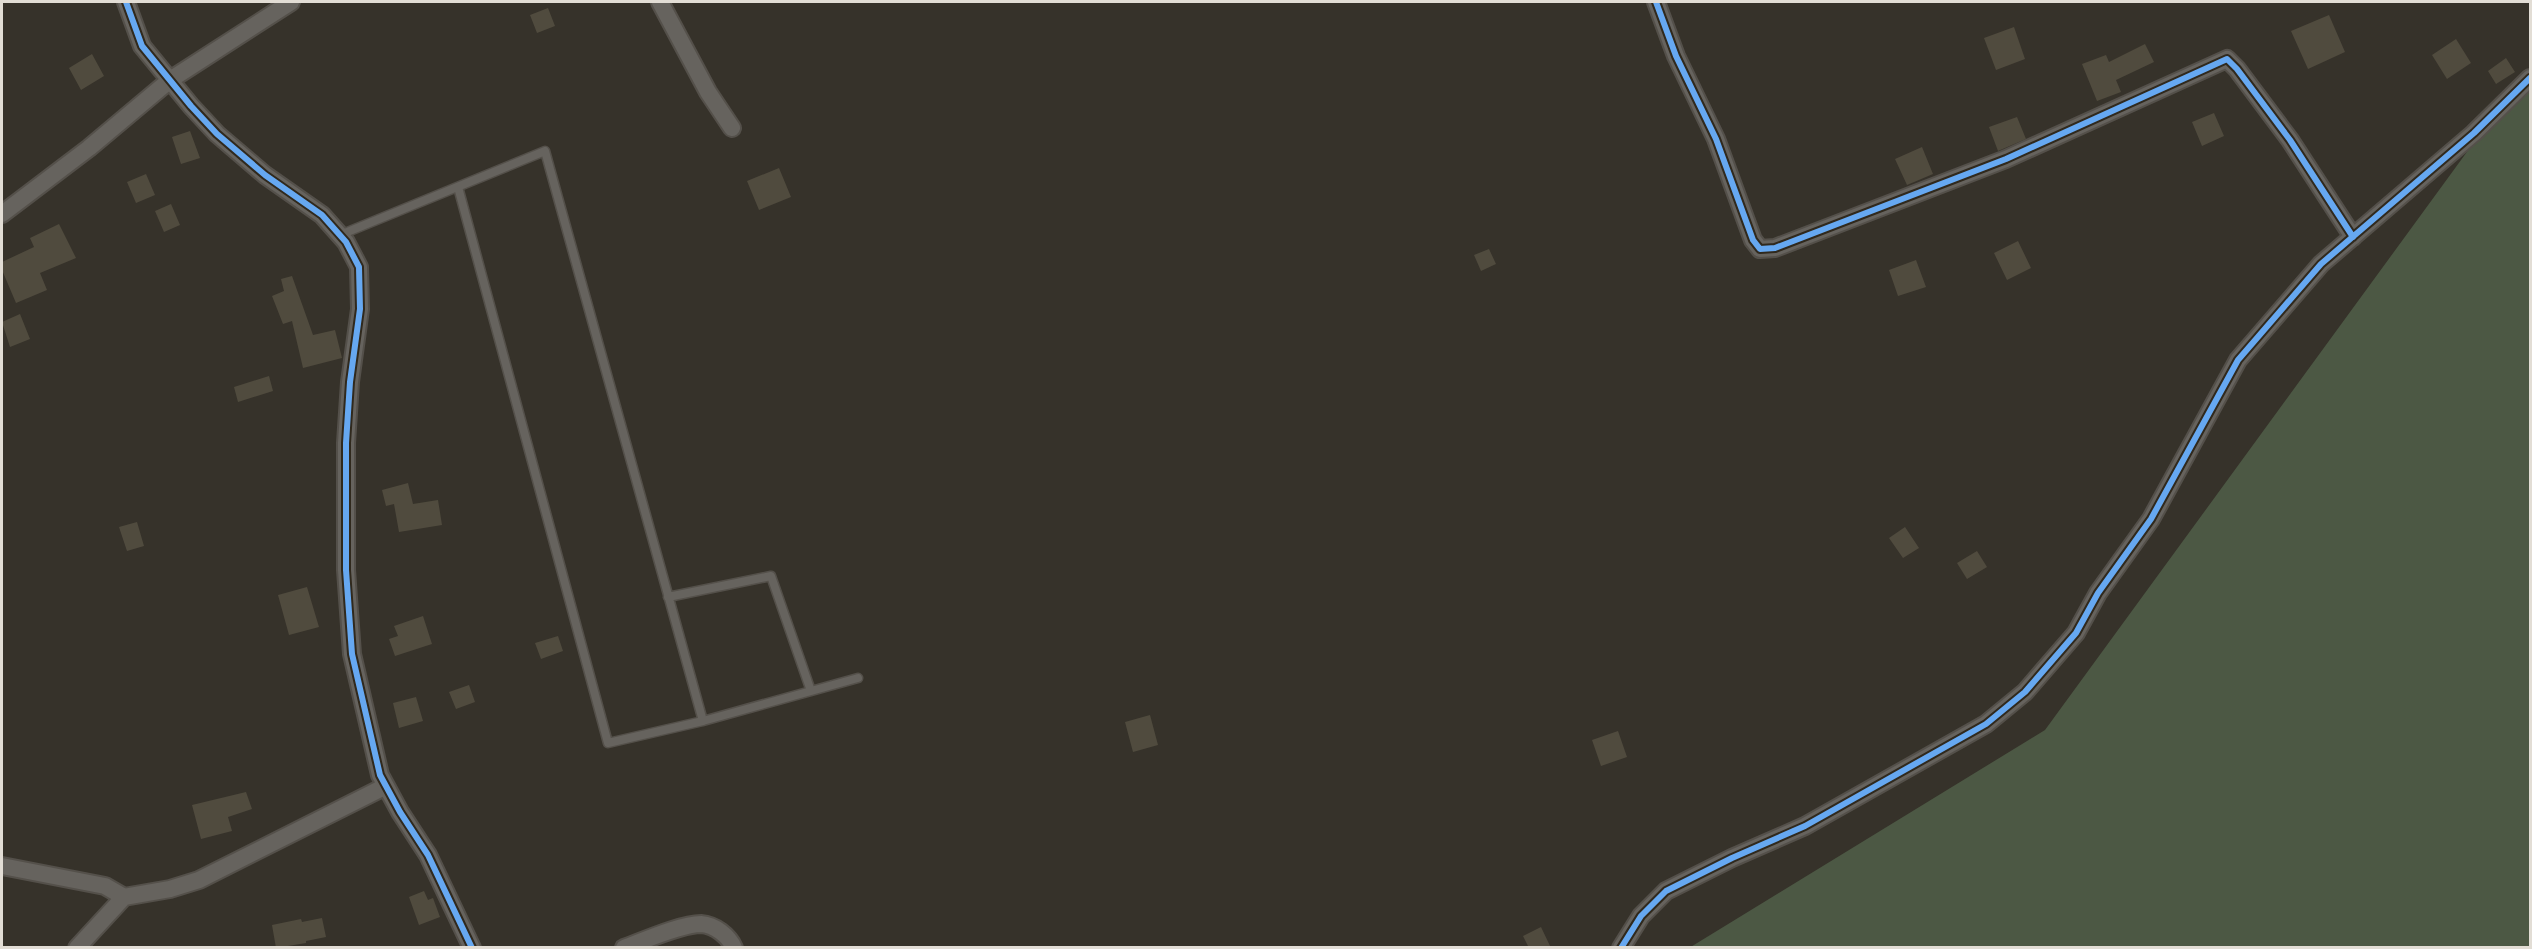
<svg xmlns="http://www.w3.org/2000/svg" width="2532" height="949" font-family="Arial,sans-serif">
	<rect width="100%" height="100%" fill="#36322a"/>
	<path fill="#4c5844" d="M2530,85v862l-841,1 356,-218 435,-596z"/>
	<path fill="#504b3e" d="M548,8l7,18 -18,7 -7,-18z
		M2329,15l16,37 -37,17 -17,-38z
		M2014,27l11,32 -29,11 -12,-32z
		M2456,39l15,24 -24,16 -15,-24z
		M2145,44l9,18 -38,18 5,12 -24,9 -15,-37 24,-9 3,7z
		M92,54l12,22 -23,14 -12,-22z
		M2506,58l9,14 -19,12 -8,-13z
		M2214,113l10,23 -22,10 -10,-24z
		M2017,117l9,22 -28,12 -9,-24z
		M190,131l10,27 -19,6 -9,-27z
		M1922,147l11,27 -26,11 -12,-26z
		M779,168l12,29 -32,13 -12,-29z
		M146,174l9,21 -19,8 -9,-21z
		M171,204l9,21 -16,7 -9,-21z
		M59,224l17,34 -36,15 7,17 -31,13 -14,-33v-8l32,-15 -4,-9z
		M2018,241l13,27 -24,12 -13,-27z
		M1489,249l7,15 -15,7 -7,-16z
		M1916,260l10,27 -28,9 -9,-26z
		M292,276l21,59 22,-5 7,28 -39,10 -11,-47 -9,3 -11,-28 12,-5 -3,-12z
		M20,314l10,25 -20,8 -8,-25z
		M269,376l4,15 -35,11 -4,-15z
		M408,483l5,21 25,-4 4,25 -43,7 -5,-28 -8,2 -4,-16z
		M137,522l7,24 -17,5 -8,-24z
		M1905,527l14,21 -16,10 -14,-20z
		M1977,551l10,16 -20,12 -10,-16z
		M307,587l12,40 -30,8 -11,-40z
		M423,616l9,28 -37,12 -6,-17 9,-3 -4,-10z
		M558,636l5,15 -22,8 -6,-16z
		M469,685l6,17 -19,7 -7,-17z
		M416,697l7,24 -24,7 -6,-25z
		M1150,715l8,30 -25,7 -8,-30z
		M1618,731l9,26 -26,9 -9,-26z
		M246,792l6,17 -24,8 4,14 -31,8 -9,-34z
		M424,891l4,9 5,-2 7,19 -21,8 -10,-28z
		M322,918l4,19 -20,4v2l-30,5 -4,-23 29,-6 1,3z
		M1541,927l10,21h-22l-6,-12z"/>
	<g fill="none" stroke-linecap="round" stroke-linejoin="round">
		<defs>
			<path id="service" d="M458,187l150,556 95,-22
				M340,235l205,-84 158,570 155,-43
				M668,597l103,-21 40,115"/>
			<path id="minor" d="M126,2l16,44 49,60 26,28 48,41 57,40 24,27 13,25 1,42 -10,73 -4,61v127l6,84 28,121 20,37 28,43 44,93
				M660,2l48,90 24,36
				M1656,2l20,54 40,83 37,101 7,9 15,-1 231,-89 221,-100 10,10 53,71 63,97
				M2,214l87,-66 81,-68 121,-78
				M2,866l103,20 19,11
				M77,948l47,-51 46,-8 29,-9 187,-94
				M624,948c19,-7 57,-24 77,-24 14,1 28,12 33,24
				M1621,948l20,-32 25,-25 66,-33 73,-32 181,-102 39,-32 51,-59 22,-40 53,-74 87,-159 83,-96 153,-131 56,-55"/>
		</defs>
		<use href="#service" stroke="#54504a" stroke-width="11"/>
		<use href="#minor" stroke="#54504a" stroke-width="20"/>
		<use href="#service" stroke="#66635e" stroke-width="8"/>
		<use href="#minor" stroke="#66635e" stroke-width="16"/>
		<defs>
			<path id="cycleway" d="M126,2l16,44 49,60 26,28 48,41 57,40 24,27 13,25 1,42 -10,73 -4,61v127l6,84 28,121 20,37 28,43 44,93
				M1656,2l20,54 40,83 37,101 7,9 15,-1 231,-89 221,-100 10,10 53,71 63,97
				M1621,948l20,-32 25,-25 66,-33 73,-32 181,-102 39,-32 51,-59 22,-40 53,-74 87,-159 83,-96 153,-131 56,-55"/>
		</defs>
		<use href="#cycleway" stroke="#30291d" stroke-width="10"/>
		<use href="#cycleway" stroke="#66a8f1" stroke-width="6"/>
	</g>
	<rect width="2532" height="949" fill="none" stroke="#e2ddd5" stroke-width="6"/>
</svg>
